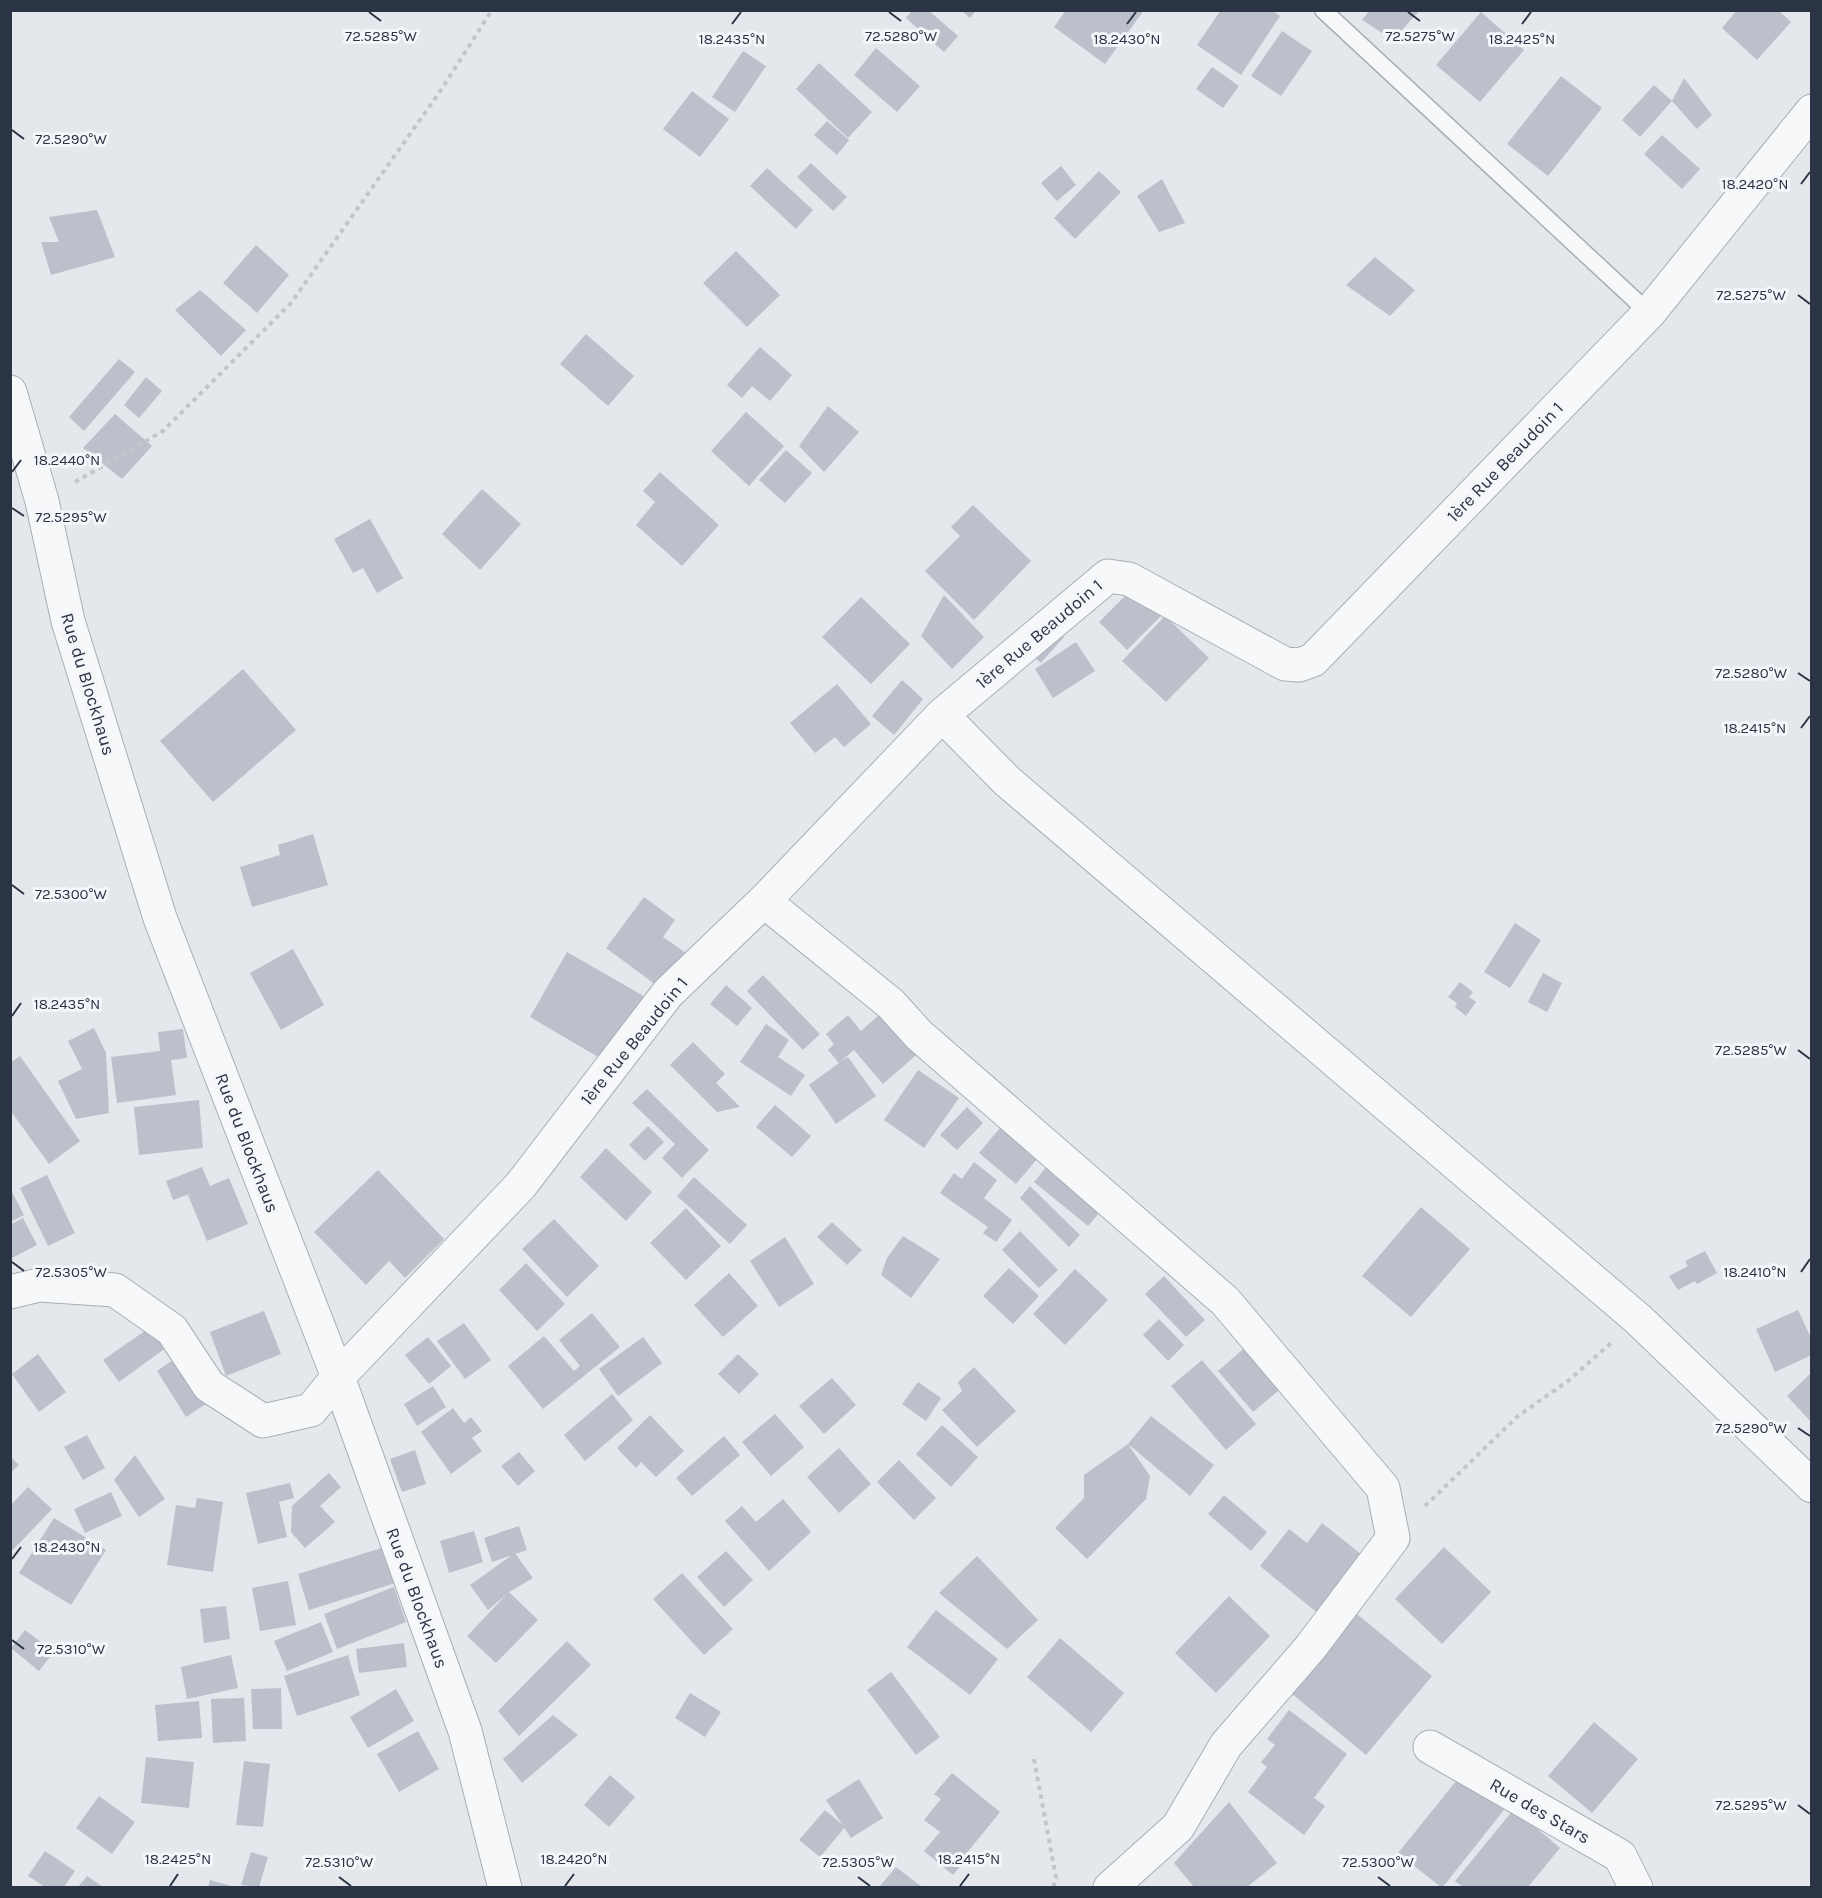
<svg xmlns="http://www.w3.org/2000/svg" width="1822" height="1898" font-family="Karla,sans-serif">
	<rect width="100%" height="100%" fill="#e4e7ec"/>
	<path fill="#bbc0ca" d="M912,10h16l30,26 -14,16 -38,-34z
		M961,10h15l-6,8z
		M1066,10h78l-39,54 -51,-37z
		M1221,10h51l8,6 -39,59 -44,-30z
		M1370,10h50l-27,30 -31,-20z
		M1737,10h41l13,12 -34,38 -35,-32z
		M1481,12l43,38 -44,52 -44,-37z
		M1282,31l30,20 -31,45 -30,-20z
		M876,48l44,38 -23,26 -43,-37z
		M743,51l23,15 -31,46 -23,-15z
		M819,63l53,49 -24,26 -52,-49z
		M1212,67l27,19 -16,22 -27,-19z
		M1561,76l41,32 -54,68 -41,-32z
		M1684,78l28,37 -15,14 -25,-28z
		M1654,85l18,16 -32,36 -18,-17z
		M692,91l37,28 -29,38 -37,-28z
		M827,121l22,19 -12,15 -23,-20z
		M1662,135l38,34 -18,20 -38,-35z
		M811,163l36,34 -14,14 -36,-34z
		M1061,166l15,19 -19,16 -16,-18z
		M767,168l46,42 -17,19 -46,-43z
		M1099,171l22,21 -46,47 -21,-21z
		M1162,179l23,44 -26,9 -22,-36z
		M97,210l18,47 -64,18 -10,-33h18l-10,-25z
		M256,245l33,30 -32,38 -34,-30z
		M736,251l44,44 -33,32 -44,-44z
		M1375,257l40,33 -25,26 -44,-31z
		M200,290l46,40 -25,26 -46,-46z
		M586,334l48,42 -26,30 -48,-42z
		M760,347l32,28 -22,26 -18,-15 -10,12 -15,-13z
		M119,359l16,13 -51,59 -15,-14z
		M146,377l16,14 -23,27 -15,-13z
		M828,406l31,26 -35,40 -25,-26z
		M746,412l38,34 -35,40 -38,-35z
		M115,414l37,32 -30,33 -39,-31z
		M786,450l26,23 -27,30 -26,-23z
		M660,472l59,53 -37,41 -46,-41 19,-23 -12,-11z
		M482,489l39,35 -41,46 -38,-36z
		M973,505l58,56 -57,59 -49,-49 35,-35 -9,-9z
		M370,519l33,59 -26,15 -14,-25 -10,5 -19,-34z
		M1136,585l28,28 -37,37 -28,-28z
		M944,595l40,42 -32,32 -31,-33z
		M861,597l49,47 -39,40 -49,-47z
		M1165,616l44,42 -43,44 -44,-41z
		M1051,626l13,11 -23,26 -13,-12z
		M1076,642l19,29 -42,27 -18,-29z
		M243,669l53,61 -83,72 -53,-61z
		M902,680l21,19 -29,36 -22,-19z
		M837,684l34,40 -27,23 -9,-10 -20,16 -25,-30z
		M313,834l15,51 -76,22 -12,-40 40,-12 -2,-10z
		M644,897l31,23 -12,17 23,16 -26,35 -54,-40z
		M1515,923l26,17 -31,48 -26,-16z
		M293,949l31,56 -43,25 -31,-57z
		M567,952l80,46 -37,66 -80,-47z
		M1543,973l19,10 -15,29 -19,-10z
		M763,975l57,59 -17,16 -56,-59z
		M1460,982l13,10 -4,5 7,5 -10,14 -11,-9 2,-4 -9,-6z
		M726,985l26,23 -15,18 -27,-22z
		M891,1004l32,45 -40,35 -29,-34 -13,11 7,-4 28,39 -40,28 -27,-39 30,-22 -11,-13 6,-6 -8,-10 22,-19 13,16z
		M766,1024l23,16 -11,17 27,18 -14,21 -51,-34z
		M94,1028l12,25 3,60 -33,6 -18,-38 24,-12 -14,-28z
		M183,1029l4,29 -16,2 5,35 -59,8 -6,-46 49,-6 -2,-19z
		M693,1042l32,32 -9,9 24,24 -23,5 -47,-47z
		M20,1056l60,85 -31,23 -39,-54v-47z
		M918,1070l41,28 -35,50 -40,-28z
		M647,1089l62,61 -27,28 -20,-20 13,-14 -43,-41z
		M199,1100l4,48 -64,7 -5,-48z
		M775,1105l36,31 -19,21 -36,-30z
		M967,1107l16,16 -26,27 -17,-15z
		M1005,1122l37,31 -26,31 -37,-31z
		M648,1126l16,16 -19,19 -16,-16z
		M606,1148l46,44 -26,29 -46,-44z
		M1056,1155l54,45 -22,26 -54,-44z
		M974,1162l23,18 -13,18 28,22 -16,22 -13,-9 5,-6 -48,-34 14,-20 8,6z
		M202,1167l8,19 19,-8 19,46 -41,17 -19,-46 7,-3 -22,8 -7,-19z
		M378,1170l66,69 -39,39 -16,-17 -23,24 -52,-53z
		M47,1175l28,58 -27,13 -28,-58z
		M694,1177l53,48 -17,19 -53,-48z
		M1030,1186l50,49 -11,12 -49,-49z
		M10,1188l14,27 -14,7z
		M1421,1207l49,42 -59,68 -49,-41z
		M686,1208l35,38 -35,34 -36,-37z
		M23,1218l14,27 -27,14v-34z
		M554,1219l45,47 -32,31 -45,-48z
		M832,1222l30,28 -15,15 -30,-28z
		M1020,1231l38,39 -19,18 -37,-38z
		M903,1236l37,23 -29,39 -30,-23 6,-17z
		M785,1237l29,47 -35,23 -29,-46z
		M1705,1251l12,22 -20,11 -2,-3 -17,9 -9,-14 19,-10 -3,-5z
		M526,1263l39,41 -28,27 -38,-41z
		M1009,1268l30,28 -26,28 -30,-28z
		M1075,1269l33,31 -43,45 -32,-31z
		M729,1273l29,33 -35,31 -29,-32z
		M1164,1276l41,44 -19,17 -41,-43z
		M1798,1310l14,30v15l-37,17 -19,-43z
		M264,1311l17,43 -55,22 -16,-44z
		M592,1313l28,34 -77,62 -35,-43 36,-30 30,35 6,-5 -21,-26z
		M1159,1319l25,26 -16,16 -25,-26z
		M464,1323l27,37 -26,19 -28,-38z
		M152,1326l15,21 -48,35 -16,-22z
		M428,1337l23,29 -22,18 -24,-29z
		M643,1337l19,26 -44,33 -19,-27z
		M1249,1344l36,41 -32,27 -35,-41z
		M38,1354l28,38 -27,20 -27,-38z
		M182,1354l30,46 -26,17 -29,-46z
		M738,1354l21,20 -20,20 -21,-20z
		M1202,1360l54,64 -30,26 -55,-64z
		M974,1367l42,44 -39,36 -35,-37 20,-19 -4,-9z
		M1810,1374l2,1v48l-25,-27z
		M832,1378l24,27 -32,29 -25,-28z
		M918,1382l23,16 -15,23 -24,-17z
		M433,1386l13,21 -29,19 -13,-22z
		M612,1394l21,26 -48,41 -21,-26z
		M453,1408l11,15 7,-6 11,14 -10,7 10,13 -31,23 -30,-42z
		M775,1414l29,33 -33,29 -29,-34z
		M650,1415l34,36 -28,26 -15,-15 -5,6 -19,-20z
		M1151,1416l63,49 -24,31 -62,-52z
		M942,1425l36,32 -27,30 -35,-33z
		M87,1435l18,33 -22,12 -19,-33z
		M724,1436l16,19 -48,41 -16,-18z
		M1128,1444l22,32 -4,23 -59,60 -32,-31 29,-30v-23z
		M839,1448l32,36 -32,29 -32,-36z
		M415,1450l11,34 -24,8 -12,-33z
		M519,1452l16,19 -17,15 -17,-20z
		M135,1455l30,44 -26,18 -25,-37z
		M10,1456l9,9 -9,8z
		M899,1460l37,38 -22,22 -37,-38z
		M329,1473l12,14 -21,19 15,16 -30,26 -14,-16 1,-26z
		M290,1483l4,15 -15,4 8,35 -29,7 -12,-51z
		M28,1487l24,22 -39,41 -3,-3v-41z
		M111,1492l11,24 -37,17 -11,-24z
		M1224,1495l43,37 -16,19 -43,-37z
		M197,1498l26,4 -10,70 -46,-7 9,-60 19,3z
		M783,1499l28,33 -42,39 -44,-50 17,-15 14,16z
		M54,1518l52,32 -35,55 -52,-32z
		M1322,1523l44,35 -46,57 -60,-49 29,-37 18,14z
		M519,1526l8,24 -35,12 -8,-24z
		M474,1531l9,31 -34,11 -9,-32z
		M391,1545l11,36 -93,29 -11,-36z
		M1444,1547l47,45 -49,52 -47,-45z
		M726,1551l27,29 -29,27 -27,-30z
		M515,1553l18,25 -24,14 29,28 -42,43 -29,-27 40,-42 -19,16 -18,-25z
		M977,1556l61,64 -31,29 -68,-56z
		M682,1573l51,56 -29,26 -51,-56z
		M288,1581l8,44 -36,6 -8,-43z
		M394,1587l12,35 -69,27 -13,-35z
		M1229,1596l41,40 -54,57 -41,-40z
		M226,1606l4,33 -26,4 -4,-34z
		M936,1610l62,49 -28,36 -63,-48z
		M1357,1614l75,62 -66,79 -75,-62z
		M321,1622l12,30 -46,19 -13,-30z
		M25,1630l29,22 -15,19 -28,-23z
		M1060,1638l64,55 -33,39 -64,-55z
		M567,1641l24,24 -72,71 -21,-25z
		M404,1643l3,24 -48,6 -3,-24z
		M231,1655l7,33 -51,11 -6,-32z
		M348,1655l12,40 -63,21 -13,-40z
		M891,1672l49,65 -24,18 -49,-65z
		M281,1688l1,41h-29l-2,-40z
		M396,1689l18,32 -46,27 -18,-31z
		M690,1693l31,19 -16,25 -30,-19z
		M244,1698l2,43 -33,2 -2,-44z
		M199,1701l3,37 -44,3 -3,-36z
		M1289,1710l58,44 -33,44 11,8 -21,29 -56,-43 19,-25 -6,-5 14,-17 -8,-6z
		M553,1715l25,20 -56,48 -19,-24z
		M1594,1722l44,37 -46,54 -44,-37z
		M418,1731l21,38 -40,23 -22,-38z
		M146,1757l48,5 -5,46 -48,-5z
		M244,1761l26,3 -7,63 -27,-2z
		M952,1773l48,39 -34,42 3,2 -16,19 -29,-24 16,-19 -16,-12 17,-21 -7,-5z
		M610,1775l25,22 -26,30 -25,-22z
		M1461,1775l43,35 -62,78 -44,-35z
		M859,1779l24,39 -32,20 -25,-38z
		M99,1796l36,26 -23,32 -36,-26z
		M1229,1802l48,61 -30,24h-53l-20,-24z
		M1514,1809l46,39 -32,39h-65l-8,-6z
		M825,1810l20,17 -25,30 -21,-17z
		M45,1851l30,20 -11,16h-19l-17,-11z
		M251,1852l17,5 -9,30 -18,-2z
		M896,1867l26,20h-43z
		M87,1876l16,11h-25z
		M210,1880l25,7h-27z"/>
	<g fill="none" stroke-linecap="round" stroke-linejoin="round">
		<defs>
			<path id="lane" d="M1323,10l326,303"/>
			<path id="street" d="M10,392l32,109 26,120 92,297 178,459 127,354 40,157
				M942,715l65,66 631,538 174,167
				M764,901l127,103 28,31 306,266 158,187 10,50 -83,110 -84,97 -48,82 -68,61
				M10,1292l29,-7 76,5 57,40 37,56 54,35 48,-11 27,-33 183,-192 147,-192 96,-92 178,-186 166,-139 21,3 156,85 14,1 14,-5 336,-347 163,-202
				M1430,1747l190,109 16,32"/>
		</defs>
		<use href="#lane" stroke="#a9aeb7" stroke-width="19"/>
		<use href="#street" stroke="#a9aeb7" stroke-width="35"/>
		<path stroke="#c2c5cb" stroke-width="4" stroke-dasharray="4.5 4.5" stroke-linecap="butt" d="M75,482l88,-51 128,-128 150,-213 51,-80
			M1425,1506l93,-90 50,-35 43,-38
			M1034,1759l22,119 -3,10"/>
		<use href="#lane" stroke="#f7f8fa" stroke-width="16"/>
		<use href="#street" stroke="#f7f8fa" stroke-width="33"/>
	</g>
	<path fill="none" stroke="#2b3445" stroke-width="2" d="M369,12l12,9M889,12l12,9M1408,12l12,9M732,24l9,-12M1127,24l9,-12M1522,24l9,-12M12,130l12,9M1801,184l9,-12M1798,295l12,9M12,472l9,-12M12,508l12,8M1798,673l12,8M1801,728l9,-12M12,885l12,9M12,1016l9,-13M1798,1050l12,9M12,1262l12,9M1801,1272l9,-13M1798,1428l12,8M12,1559l9,-12M12,1640l12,9M1798,1805l12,9M339,1877l12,9M858,1877l12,9M1378,1877l12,9M170,1886l8,-12M565,1886l9,-12M960,1886l9,-12"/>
	<g text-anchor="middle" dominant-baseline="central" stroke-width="6" stroke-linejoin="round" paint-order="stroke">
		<g font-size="18" fill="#2b3445" stroke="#f4f6f9">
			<text transform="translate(1505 462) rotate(-46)">1ère Rue Beaudoin 1</text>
			<text transform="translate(1039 634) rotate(-40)">1ère Rue Beaudoin 1</text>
			<text transform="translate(88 684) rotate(73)">Rue du Blockhaus</text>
			<text transform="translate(634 1041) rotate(-51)">1ère Rue Beaudoin 1</text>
			<text transform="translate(247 1143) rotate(69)">Rue du Blockhaus</text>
			<text transform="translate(417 1598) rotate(70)">Rue du Blockhaus</text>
			<text transform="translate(1540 1811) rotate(30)">Rue des Stars</text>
		</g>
	</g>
	<g font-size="15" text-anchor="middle" fill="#2b3445" stroke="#f4f6f9" stroke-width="6" stroke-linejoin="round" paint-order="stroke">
		<text x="381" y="41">72.5285°W</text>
		<text x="901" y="41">72.5280°W</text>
		<text x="1420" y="41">72.5275°W</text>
		<text x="732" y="44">18.2435°N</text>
		<text x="1127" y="44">18.2430°N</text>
		<text x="1522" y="44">18.2425°N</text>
		<text x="71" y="144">72.5290°W</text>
		<text x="1755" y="189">18.2420°N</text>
		<text x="1751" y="300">72.5275°W</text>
		<text x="67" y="465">18.2440°N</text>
		<text x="71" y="522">72.5295°W</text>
		<text x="1751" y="678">72.5280°W</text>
		<text x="1755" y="733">18.2415°N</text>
		<text x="71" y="899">72.5300°W</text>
		<text x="67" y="1009">18.2435°N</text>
		<text x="1751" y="1055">72.5285°W</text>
		<text x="71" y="1277">72.5305°W</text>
		<text x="1755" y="1277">18.2410°N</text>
		<text x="1751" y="1433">72.5290°W</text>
		<text x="67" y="1552">18.2430°N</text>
		<text x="71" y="1654">72.5310°W</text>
		<text x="1751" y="1810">72.5295°W</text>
		<text x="178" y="1864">18.2425°N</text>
		<text x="574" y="1864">18.2420°N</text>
		<text x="969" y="1864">18.2415°N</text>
		<text x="339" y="1867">72.5310°W</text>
		<text x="858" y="1867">72.5305°W</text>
		<text x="1378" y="1867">72.5300°W</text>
	</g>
	<rect width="1822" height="1898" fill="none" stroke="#2b3445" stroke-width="24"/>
</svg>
